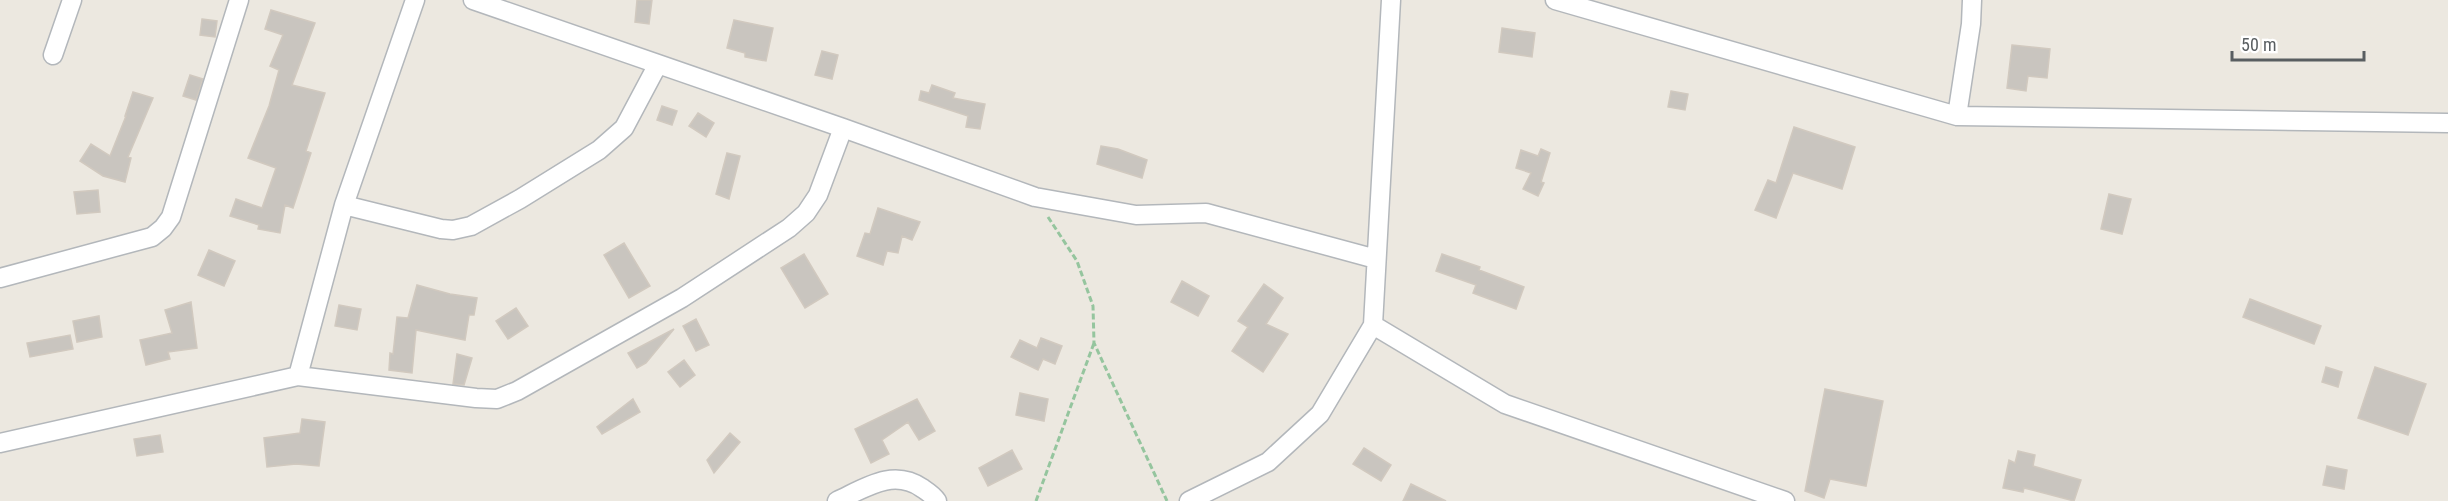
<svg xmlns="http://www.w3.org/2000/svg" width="2448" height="501" font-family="'Roboto Condensed',sans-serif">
	<rect width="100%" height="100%" fill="#ece8e0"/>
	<path fill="#c9c5bf" stroke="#d1c9bf" stroke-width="1.5" d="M637,0h15l-3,24 -14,-2z
		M271,10l44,13 -23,62 33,8 -19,58 5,2 -18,55 -8,-3 -5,28 -22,-4 1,-4 -29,-9 6,-17 26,9 14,-40 -28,-10 21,-52 10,-36 -9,-4 13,-31 -18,-6z
		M202,19l15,2 -2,16 -15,-2z
		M734,20l39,8 -7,33 -21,-4v-4l-18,-5z
		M1502,28l33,5 -3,24 -33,-5z
		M2012,45l38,4 -3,29 -19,-2 -2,15 -19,-3z
		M822,51l16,4 -6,24 -17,-4z
		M190,75l13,4 -7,21 -13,-4z
		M932,85l23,8 -2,5 32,6 -5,25 -14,-2 2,-11 -49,-16 2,-9 8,2z
		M1671,91l17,3 -3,16 -17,-3z
		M133,92l20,6 -25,59 3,1 -6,24 -22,-6 -23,-15 11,-17 19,12 16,-40h-1z
		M662,106l15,5 -5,14 -15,-5z
		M698,113l16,10 -8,14 -17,-11z
		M1794,127l61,20 -13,42 -49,-16 -17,45 -21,-8 13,-30 8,3z
		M1101,146l17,3 29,11 -5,18 -45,-14z
		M1541,149l9,4 -9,29 3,1 -6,13 -15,-7 8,-16 -15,-5 5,-18 17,6z
		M727,153l13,3 -11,43 -13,-5z
		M98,190l2,22 -23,2 -3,-22z
		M2109,194l22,5 -9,35 -21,-5z
		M878,208l42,14 -8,18 -10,-4 -4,17 -11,-2 -4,14 -26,-9 8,-23 5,1z
		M624,243l26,43 -21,12 -25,-43z
		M209,250l26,11 -11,25 -26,-11z
		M804,254l24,40 -23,14 -24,-40z
		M1442,254l38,13 -1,3 45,17 -8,22 -43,-16 3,-8 -40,-14z
		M1182,281l27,15 -11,20 -27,-14z
		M1264,284l19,14 -17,26 22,10 -25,38 -31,-21 16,-24 -10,-6z
		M417,285l33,9 27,4 -3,17h-5l-4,25 -49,-10 -4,43 -23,-3 1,-17 3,1 4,-37 11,1z
		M2250,299l71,27 -7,18 -71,-27z
		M191,302l6,46 -29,4 2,7 -24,6 -6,-25 32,-7 -7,-23z
		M339,305l22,4 -4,21 -22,-4z
		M516,308l12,18 -20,13 -12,-18z
		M99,316l3,21 -25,5 -4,-21z
		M696,319l13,26 -13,6 -13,-25z
		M674,329l-28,34 -9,5 -9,-15z
		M70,335l3,14 -43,8 -3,-14z
		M1041,338l21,8 -7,18 -12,-5 -5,11 -27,-13 9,-17 17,8z
		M457,354l15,4 -8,27 -11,-1z
		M684,360l11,15 -15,12 -12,-15z
		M2326,367l16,5 -4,15 -16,-5z
		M2375,367l51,17 -18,51 -50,-17z
		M1825,389l58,12 -17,85 -36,-7 -6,19 -19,-7z
		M1020,393l28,6 -4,22 -28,-6z
		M633,399l7,13 -38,22 -5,-7z
		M917,399l18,32 -16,9 -11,-18 -26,18 7,14 -18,9 -16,-34z
		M302,419l23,3 -6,44 -23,-2 -29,3 -3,-29 36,-5z
		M730,433l10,9 -26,31 -7,-13z
		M160,435l3,17 -26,4 -3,-17z
		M1364,448l27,17 -10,16 -28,-17z
		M1012,450l10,19 -34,17 -9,-18z
		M2018,451l17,4 -2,11 48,14 -7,21 -50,-13 -1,4 -20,-4 6,-28 6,3z
		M2327,466l20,4 -3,19 -21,-4z
		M1411,484l35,17h-43z"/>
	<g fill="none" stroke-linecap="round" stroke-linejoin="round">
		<defs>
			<path id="minor" d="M473,0l370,128 192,69 101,18 70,-2 170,46
				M1555,0l402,116 491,7
				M53,55l19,-55
				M1957,116l14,-92 1,-24
				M344,205l97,24 12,1 18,-4 49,-27 79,-49 25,-22 34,-64
				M0,278l152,-41 11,-9 8,-11 68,-217
				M1373,325l132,79 280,97
				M298,376l178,22 21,1 20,-8 165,-93 107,-70 17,-15 12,-18 25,-67
				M0,443l298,-67 46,-171 71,-205
				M837,501c28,-13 56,-33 85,-13 6,4 11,7 15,13
				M1189,501l79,-39 52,-48 53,-89 18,-325"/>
		</defs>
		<use href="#minor" stroke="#b3b7bb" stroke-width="21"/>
		<path stroke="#95c59e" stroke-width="3" stroke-dasharray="6 3" stroke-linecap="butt" d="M1048,217l29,44 16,45 1,37 73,158
			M1036,501l58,-158"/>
		<use href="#minor" stroke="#fff" stroke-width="18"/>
	</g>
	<path d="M2232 51v9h132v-9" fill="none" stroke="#595e61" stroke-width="3"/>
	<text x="2241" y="51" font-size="18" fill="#595e61" stroke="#ffffff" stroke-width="4.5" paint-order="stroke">50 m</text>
</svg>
